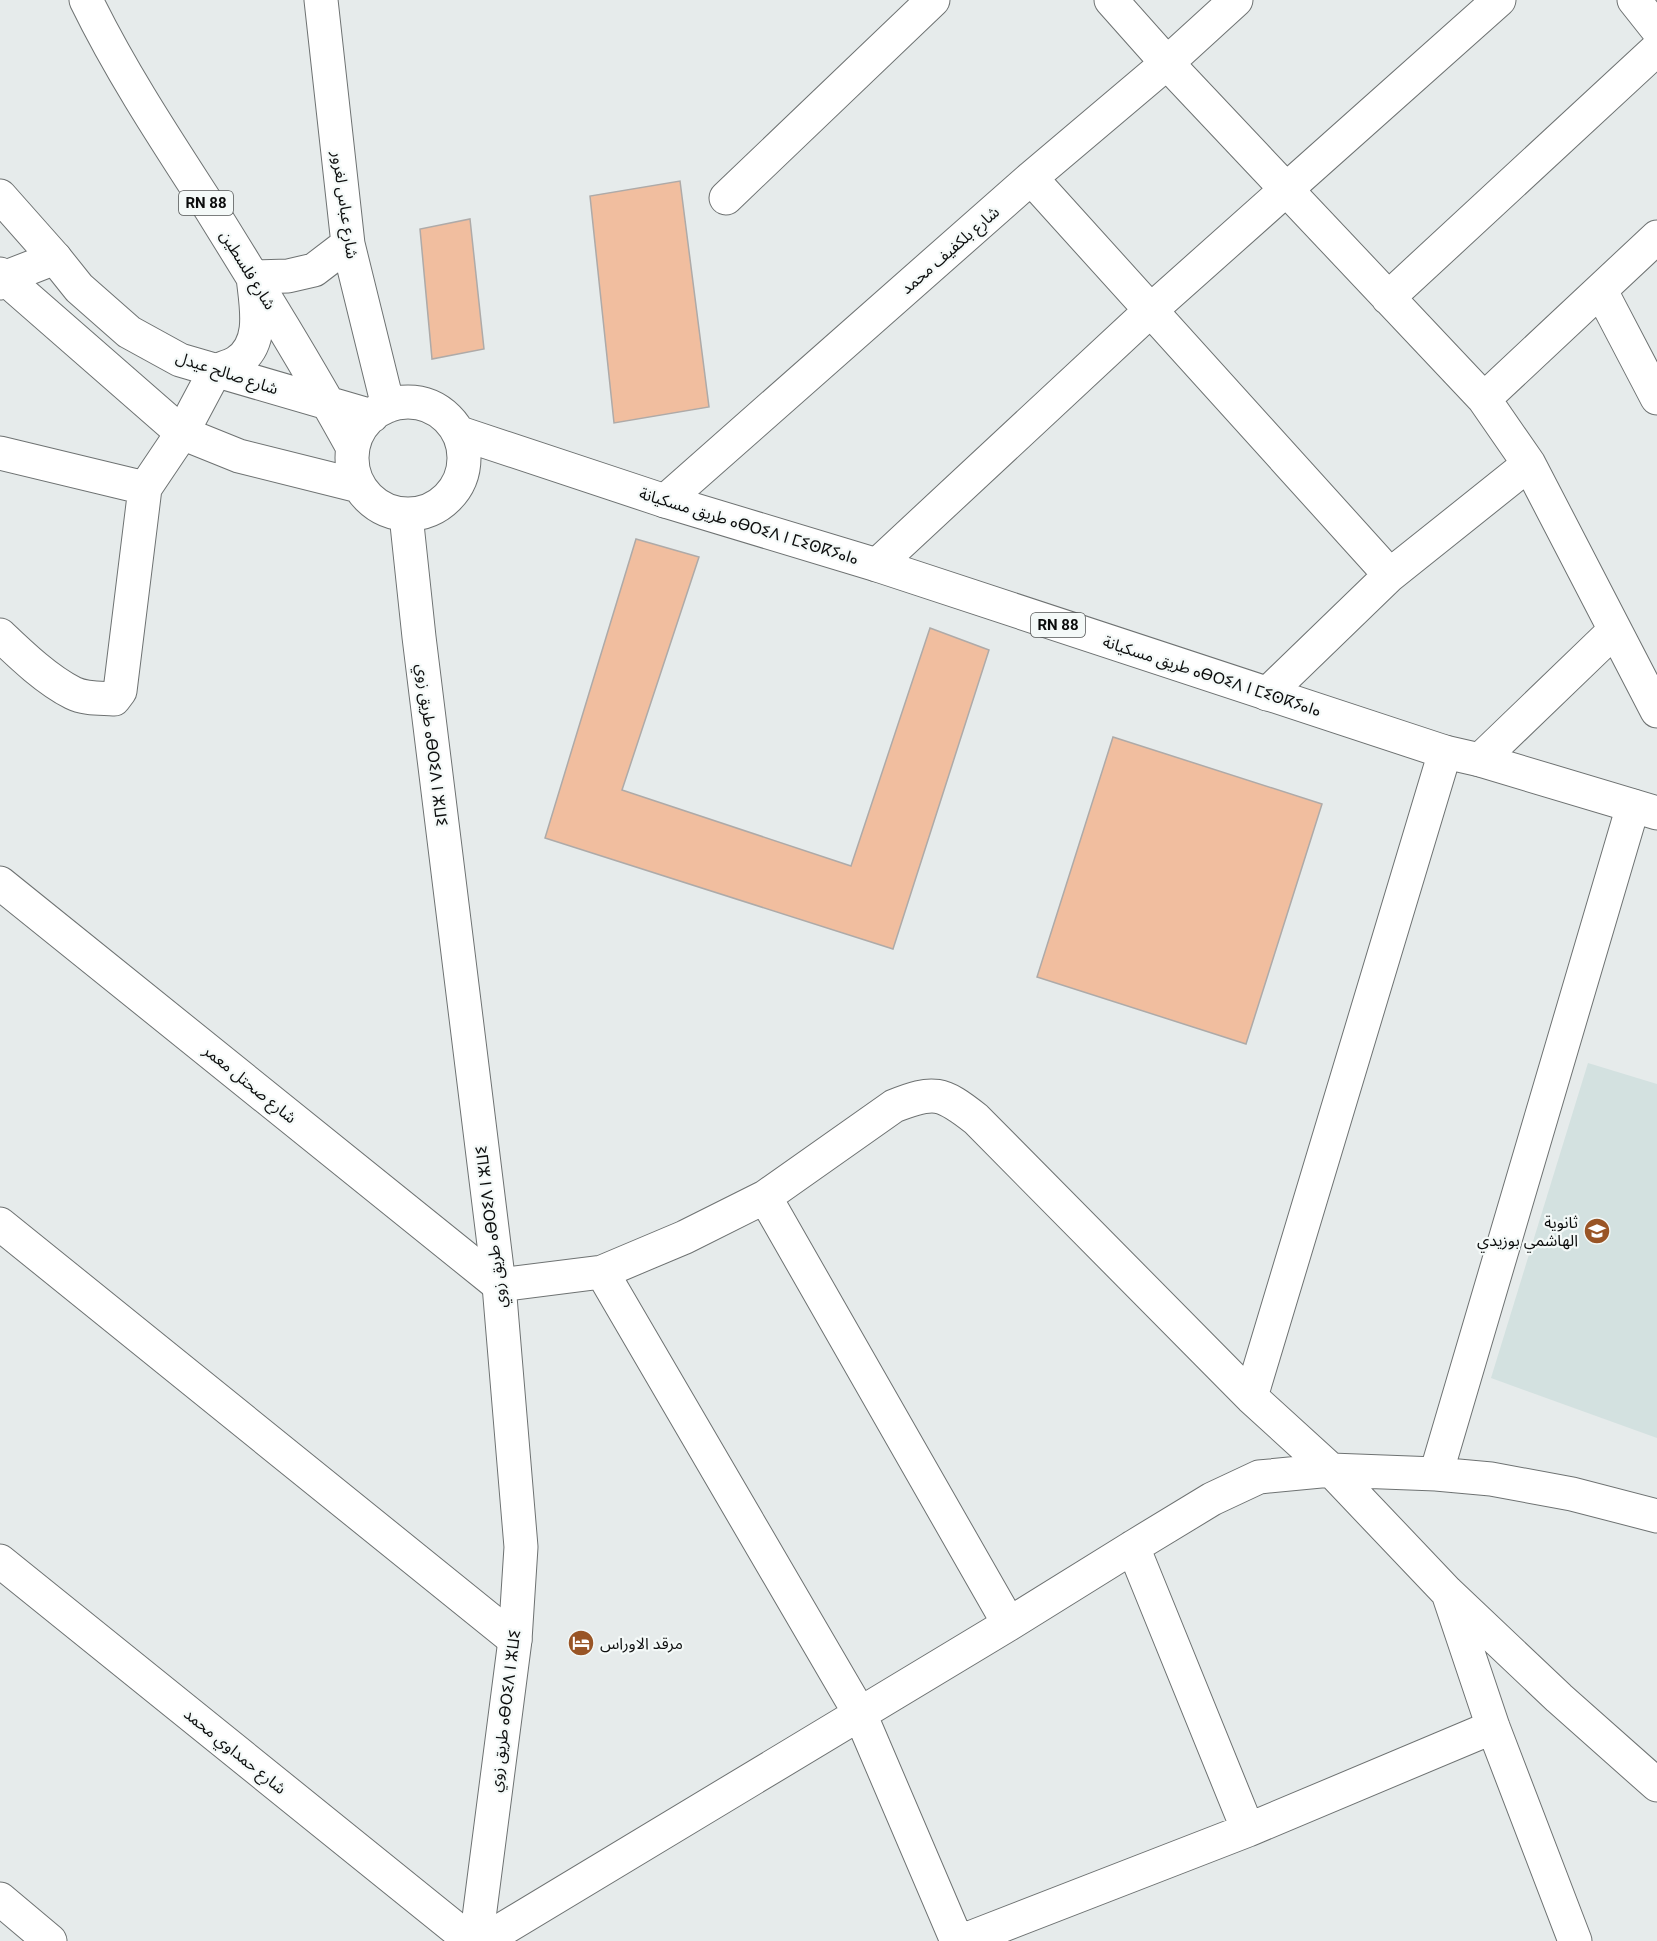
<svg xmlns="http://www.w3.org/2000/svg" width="1657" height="1941" font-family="Roboto,'Noto Sans Arabic','Noto Sans Tifinagh',sans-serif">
	<rect width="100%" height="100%" fill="#e6ebeb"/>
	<path fill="#d3e1e0" d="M1588,1063l69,21v354l-166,-60z"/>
	<path fill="#f1be9f" stroke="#aeaaa8" stroke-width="1.5" d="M680,181l29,226 -95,16 -24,-227z
		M470,219l14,130 -52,10 -12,-130z
		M636,539l63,18 -77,233 229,76 79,-238 59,22 -96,299 -348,-111z
		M1113,737l209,67 -76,240 -209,-67z"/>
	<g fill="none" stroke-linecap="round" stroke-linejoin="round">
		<defs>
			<path id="street" d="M1111,0l56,63 317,336 45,65 128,247
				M1634,0l23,29
				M1031,178l359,397
				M726,198l207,-198
				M0,283l4,-5 51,-20
				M1601,291l56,107
				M1388,298l269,-249
				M1484,399l173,-162
				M0,453l145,35
				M665,501l366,-323 136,-115 69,-63
				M877,565l274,-255 348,-310
				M0,635c21,20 47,45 73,58 12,6 28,5 41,6l6,-8 25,-203 37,-55 33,-62
				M1267,694l123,-119 139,-111
				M1480,760l135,-130
				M0,883l499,402 103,-13 83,-35 80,-40 129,-91c40,-16 48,-14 82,13l275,278 80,73 116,122 112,106 98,87
				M765,1197l244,427
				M0,1224l515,416
				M602,1272l258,442 97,227
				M1251,1397l194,-645
				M1436,1474l197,-668
				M1133,1547l115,283
				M0,1561l471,380
				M1449,1596l44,131 82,214
				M0,1899l50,42
				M483,1941l526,-317 124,-77 79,-48 47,-22 72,-7 105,4 55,5 81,15 85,22
				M962,1941l286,-111 245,-103"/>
			<path id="primary" d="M86,0c35,72 80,140 124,208 49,79 98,158 143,240
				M321,0l27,244 40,162
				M0,196l55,62 24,30 50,44 51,28 192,56
				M0,274l182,159 57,23 120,30
				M215,371c7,-3 16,-5 22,-9 28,-18 19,-57 16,-85l35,-1 26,-6 34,-26
				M352 458a56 56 0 1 1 112 0a56 56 0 1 1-112 0Z
				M460,433l205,68 212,64 568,187 35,8 177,53
				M406,515l13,122 80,648 22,262 -6,93 -39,301"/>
		</defs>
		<use href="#street" stroke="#6e7272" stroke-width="35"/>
		<use href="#primary" stroke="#6e7272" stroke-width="35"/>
		<use href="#street" stroke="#fff" stroke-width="33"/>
		<use href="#primary" stroke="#fff" stroke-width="33"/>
	</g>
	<defs>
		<symbol id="school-disc" viewBox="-11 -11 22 22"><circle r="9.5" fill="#995526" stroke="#f4f9f8"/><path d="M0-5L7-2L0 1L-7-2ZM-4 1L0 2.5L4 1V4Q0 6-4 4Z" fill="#fff"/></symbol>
		<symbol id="hotel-disc" viewBox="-11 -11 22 22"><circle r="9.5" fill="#995526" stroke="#f4f9f8"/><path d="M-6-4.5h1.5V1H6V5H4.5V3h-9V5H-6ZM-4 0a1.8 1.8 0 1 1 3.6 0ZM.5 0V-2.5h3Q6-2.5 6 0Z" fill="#fff"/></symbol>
	</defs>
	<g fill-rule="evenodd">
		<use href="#school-disc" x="1582" y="1216" width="30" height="30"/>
		<use href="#hotel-disc" x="566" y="1628" width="30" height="30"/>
	</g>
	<g text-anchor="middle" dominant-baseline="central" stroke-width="4.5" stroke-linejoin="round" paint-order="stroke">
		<g fill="#f4f9f8" stroke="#525454" stroke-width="1.5">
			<rect x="179" y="191" width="54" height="24" rx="4.5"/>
			<rect x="1031" y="613" width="54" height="24" rx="4.5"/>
		</g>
		<g font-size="15" font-weight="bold" fill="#0c0d0d">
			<text x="206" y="203">RN 88</text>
			<text x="1058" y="625">RN 88</text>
		</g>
		<g font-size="16" fill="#0c0d0d" stroke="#f4f9f8">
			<text transform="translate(345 205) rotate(82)">شارع عباس لغرور</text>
			<text transform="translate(950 250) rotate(-41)">شارع بلكفيف محمد</text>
			<text transform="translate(248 270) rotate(58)">شارع فلسطين</text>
			<text transform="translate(227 373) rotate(18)">شارع صالح عيدل</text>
			<text transform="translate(749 526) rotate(17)">طريق مسكيانة ⴰⴱⵔⵉⴷ ⵏ ⵎⵉⵙⴽⵢⴰⵏⴰ</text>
			<text transform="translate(1212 676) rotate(18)">طريق مسكيانة ⴰⴱⵔⵉⴷ ⵏ ⵎⵉⵙⴽⵢⴰⵏⴰ</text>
			<text transform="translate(432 745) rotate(83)">طريق زوي ⴰⴱⵔⵉⴷ ⵏ ⵣⵡⵉ</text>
			<text transform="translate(250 1084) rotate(39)">شارع صحتل معمر</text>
			<text transform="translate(491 1227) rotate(-97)">طريق زوي ⴰⴱⵔⵉⴷ ⵏ ⵣⵡⵉ</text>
			<text transform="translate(505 1711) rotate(-83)">طريق زوي ⴰⴱⵔⵉⴷ ⵏ ⵣⵡⵉ</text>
			<text transform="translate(235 1751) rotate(39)">شارع حمداوي محمد</text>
		</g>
		<g font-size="16" fill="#0c0d0d" stroke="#f4f9f8" text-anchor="end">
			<text x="1578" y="1222">ثانوية<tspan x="1578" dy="18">الهاشمي بوزيدي</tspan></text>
			<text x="600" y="1643" text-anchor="start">مرقد الاوراس</text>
		</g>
	</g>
</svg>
